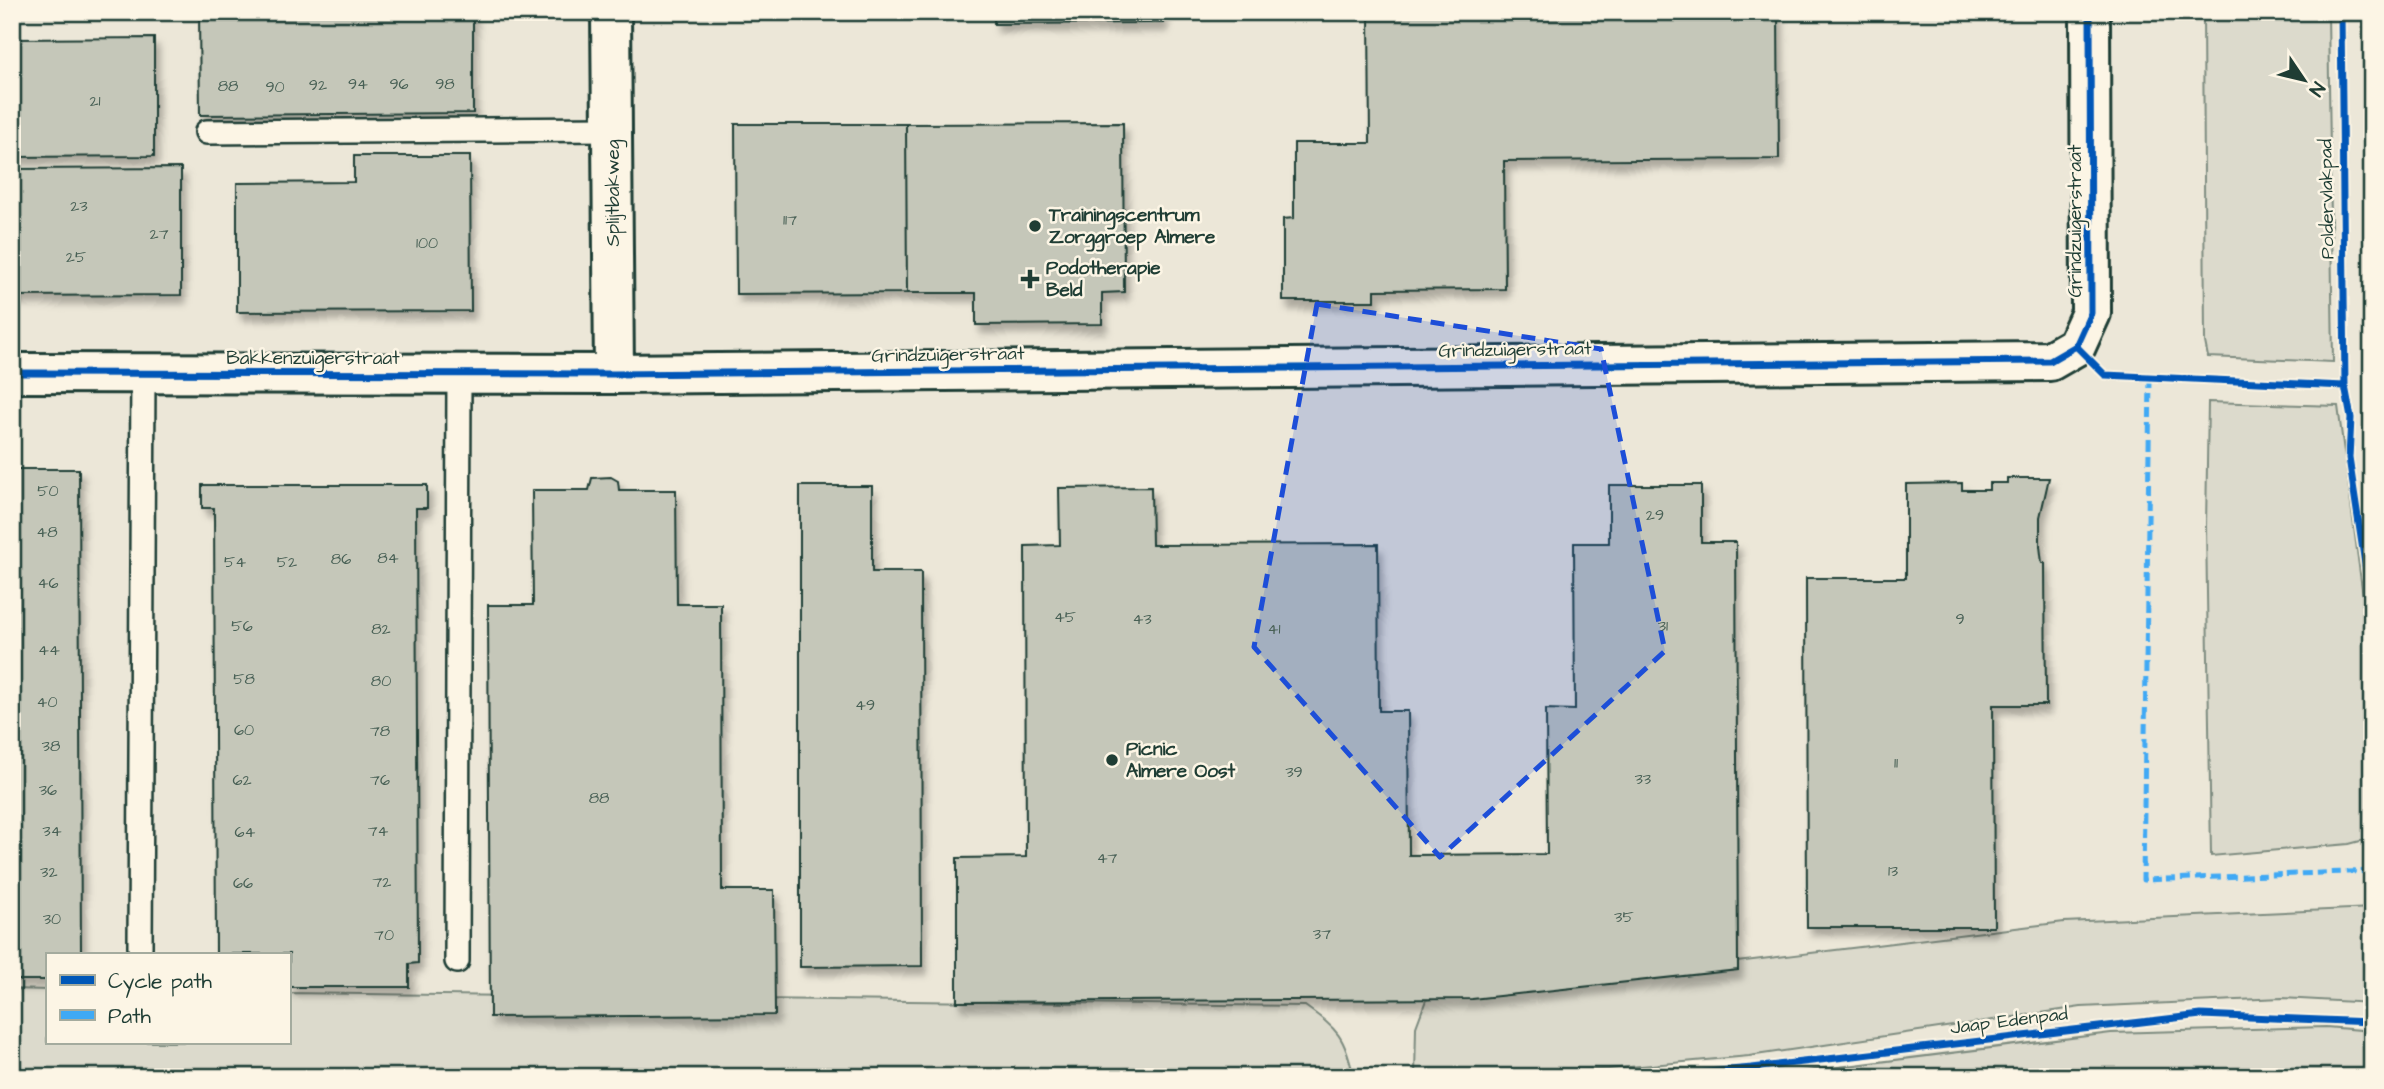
<svg xmlns="http://www.w3.org/2000/svg" width="2384" height="1089" font-family="'Architects Daughter',sans-serif">
	<defs>
		<filter id="shadow"><feDropShadow dx="4.5" dy="8" stdDeviation="3.5" flood-color="#0004"/></filter>
	</defs>
	<rect width="100%" height="100%" fill="#fcf5e5"/>
	<filter id="ink" filterUnits="userSpaceOnUse"><feTurbulence type="fractalNoise" baseFrequency=".0143" numOctaves="2"/><feDisplacementMap in="SourceGraphic" scale="14" xChannelSelector="R" yChannelSelector="G"/><feConvolveMatrix kernelMatrix="1 2 1 2 8 2 1 2 1" color-interpolation-filters="sRGB"/></filter>
	<g filter="url(#ink)">
		<path fill="#ece7d8" fill-rule="evenodd" d="M12,12h2351l9,164v871l-1327,30h-1033zM47,954h242v88h-242z"/>
		<path fill="#dcdacc" stroke="#7e8c80" stroke-width="2" d="M2203,12h125l5,350 -125,-5 -3,-15z
			M2208,402l130,4 34,259v173l-23,6 -138,12 -5,-330z
			M2372,908v95l-90,-5 -201,9 -332,49 -141,13 -193,8 1,-50 10,-27 638,-78z
			M12,989l35,1v52h242v-49l1016,13c35,25 38,29 49,71h-1342z
			M2326,1027l46,4v46h-613l352,-44z"/>
		<path fill="#c5c7b9" stroke="#1f3d34" stroke-width="2" filter="url(#shadow)" d="M199,12h274v101l-273,2z
			M994,12h169v11l-169,1z
			M1369,12h409l1,147 -275,2 1,128 -130,1v11h-92v-82l11,-1v-75h76z
			M154,38v118l-142,1v-118z
			M1123,123l1,169 -22,1v31l-126,1v-32h-69l-1,-169z
			M735,124h171l1,169 -171,1z
			M354,156h116l1,155 -234,1v-129l117,-1z
			M181,168v127l-169,1v-127z
			M12,469h67l2,485h-34v26h-35z
			M611,477l7,4 1,9h57l1,114h44l1,286h52l1,125 -285,2 -2,-412h45l-1,-115h57l3,-12z
			M2007,478h42l-9,39v29l2,17h3l1,142h-53l1,222h-187l-1,-349h100v-94l56,-1v7h27v-7h18z
			M202,485h225v23h-11l2,455 -9,1v23h-120v-33h-73l-2,-446h-12z
			M1609,485h92v57h35l2,428 -266,29 -515,3v-144l69,-1 -1,-311 35,-1 -1,-57 92,-1 1,58 226,-1 1,167h29l1,144 138,-1 -1,-145 29,1 -1,-167h35z
			M800,486h72v86h49l1,394 -122,1z"/>
		<g fill="none" stroke-linecap="round" stroke-linejoin="round">
			<defs>
				<path id="lane" d="M207,132l405,-3
					M140,947l3,-574
					M457,961l2,-587"/>
				<path id="street" d="M611,12l3,362
					M12,373l602,1 1436,-13 26,-15 15,-33 -1,-301"/>
			</defs>
			<use href="#lane" stroke="#1f3d34" stroke-width="28"/>
			<use href="#street" stroke="#1f3d34" stroke-width="44"/>
			<use href="#lane" stroke="#fcf5e5" stroke-width="23"/>
			<use href="#street" stroke="#fcf5e5" stroke-width="38"/>
			<path stroke="#3fa9f5" stroke-width="5" stroke-dasharray="10 5" stroke-linecap="butt" d="M2150,378l-7,502 229,-9"/>
			<defs>
				<path id="cycleway" d="M2341,12l4,374 6,32 -2,40 23,152
					M2076,346l29,29 240,11
					M12,373l602,1 1436,-13 26,-15 15,-33 -1,-301
					M1652,1077l100,-9 449,-53 171,7"/>
			</defs>
			<use href="#cycleway" stroke="#fcf5e5" stroke-width="11"/>
			<use href="#cycleway" stroke="#0057b8" stroke-width="7"/>
		</g>
	</g>
	<path fill="#1d4ed8" fill-opacity="0.2" stroke="#1d4ed8" stroke-width="5" stroke-dasharray="14 9" stroke-linejoin="round" d="M1317,304l284,45 64,302 -225,206 -186,-210z"/>
	<g fill="#1f3d34" stroke="#fcf5e5" stroke-width="2.5">
		<circle cx="1035" cy="226" r="7"/>
		<path d="M1026.5 268.5h7v7h7v7h-7v7h-7v-7h-7v-7h7z"/>
		<circle cx="1112" cy="760" r="7"/>
	</g>
	<g text-anchor="middle" dominant-baseline="central" stroke-width="5" stroke-linejoin="round" paint-order="stroke">
		<g font-size="16" fill="#486055">
			<text x="358" y="84">94</text>
			<text x="399" y="84">96</text>
			<text x="445" y="84">98</text>
			<text x="318" y="85">92</text>
			<text x="228" y="86">88</text>
			<text x="275" y="87">90</text>
			<text x="95" y="101">21</text>
			<text x="79" y="206">23</text>
			<text x="790" y="220">117</text>
			<text x="159" y="234">27</text>
			<text x="427" y="243">100</text>
			<text x="76" y="257">25</text>
			<text x="48" y="491">50</text>
			<text x="1655" y="515">29</text>
			<text x="47" y="532">48</text>
			<text x="388" y="558">84</text>
			<text x="341" y="559">86</text>
			<text x="235" y="562">54</text>
			<text x="287" y="562">52</text>
			<text x="48" y="583">46</text>
			<text x="1065" y="617">45</text>
			<text x="1142" y="619">43</text>
			<text x="1960" y="619">9</text>
			<text x="242" y="626">56</text>
			<text x="1663" y="626">31</text>
			<text x="381" y="629">82</text>
			<text x="1274" y="629">41</text>
			<text x="49" y="650">44</text>
			<text x="244" y="679">58</text>
			<text x="381" y="681">80</text>
			<text x="47" y="702">40</text>
			<text x="865" y="705">49</text>
			<text x="244" y="730">60</text>
			<text x="380" y="731">78</text>
			<text x="51" y="746">38</text>
			<text x="1896" y="763">11</text>
			<text x="1294" y="772">39</text>
			<text x="1643" y="779">33</text>
			<text x="242" y="780">62</text>
			<text x="380" y="780">76</text>
			<text x="48" y="790">36</text>
			<text x="599" y="798">88</text>
			<text x="52" y="831">34</text>
			<text x="378" y="831">74</text>
			<text x="245" y="832">64</text>
			<text x="1107" y="858">47</text>
			<text x="1893" y="871">13</text>
			<text x="49" y="872">32</text>
			<text x="382" y="882">72</text>
			<text x="243" y="883">66</text>
			<text x="1624" y="917">35</text>
			<text x="52" y="919">30</text>
			<text x="1322" y="934">37</text>
			<text x="384" y="935">70</text>
		</g>
		<g font-size="19" fill="#1f3d34" stroke="#fcf5e5">
			<text transform="translate(613 193) rotate(-90)">Splijtbakweg</text>
			<text transform="translate(2327 199) rotate(-91)">Poldervlakpad</text>
			<text transform="translate(2075 221) rotate(-90)">Grindzuigerstraat</text>
			<text transform="translate(1515 350) rotate(-1)">Grindzuigerstraat</text>
			<text transform="translate(948 355) rotate(-1)">Grindzuigerstraat</text>
			<text x="313" y="358">Bakkenzuigerstraat</text>
			<text transform="translate(2009 1021) rotate(-7)">Jaap Edenpad</text>
		</g>
		<g font-size="19" font-weight="bold" fill="#1f3d34" stroke="#fcf5e5" text-anchor="start">
			<text x="1049" y="215">Trainingscentrum<tspan x="1049" dy="22">Zorggroep Almere</tspan></text>
			<text x="1046" y="268">Podotherapie<tspan x="1046" dy="22">Beld</tspan></text>
			<text x="1126" y="749">Picnic<tspan x="1126" dy="22">Almere Oost</tspan></text>
		</g>
	</g>
	<rect width="2384" height="1089" fill="none" stroke="#fcf5e5" stroke-width="42"/>
	<rect x="21" y="21" width="2342" height="1047" fill="none" stroke="#1f3d34" stroke-width="2.5" filter="url(#ink)"/>
	<rect x="46" y="953" width="245" height="91" fill="#fcf5e5" stroke="#a4ab9e" stroke-width="2"/>
	<rect x="60" y="975" width="35" height="10" fill="#0057b8" stroke="#a4ab9e" stroke-width="2"/>
	<text x="108" y="988" font-size="21" fill="#1f3d34">Cycle path</text>
	<rect x="60" y="1010" width="35" height="10" fill="#3fa9f5" stroke="#a4ab9e" stroke-width="2"/>
	<text x="108" y="1023" font-size="21" fill="#1f3d34">Path</text>
	<g transform="translate(2304 80) rotate(125)" stroke="#fcf5e5" stroke-width="5" paint-order="stroke">
	<path d="M0-5L12 26L0 18L-12 26Z" fill="#1f3d34"/>
	<text y="-10" font-size="19" font-weight="bold" text-anchor="middle" fill="#1f3d34">N</text>
	</g>
</svg>
